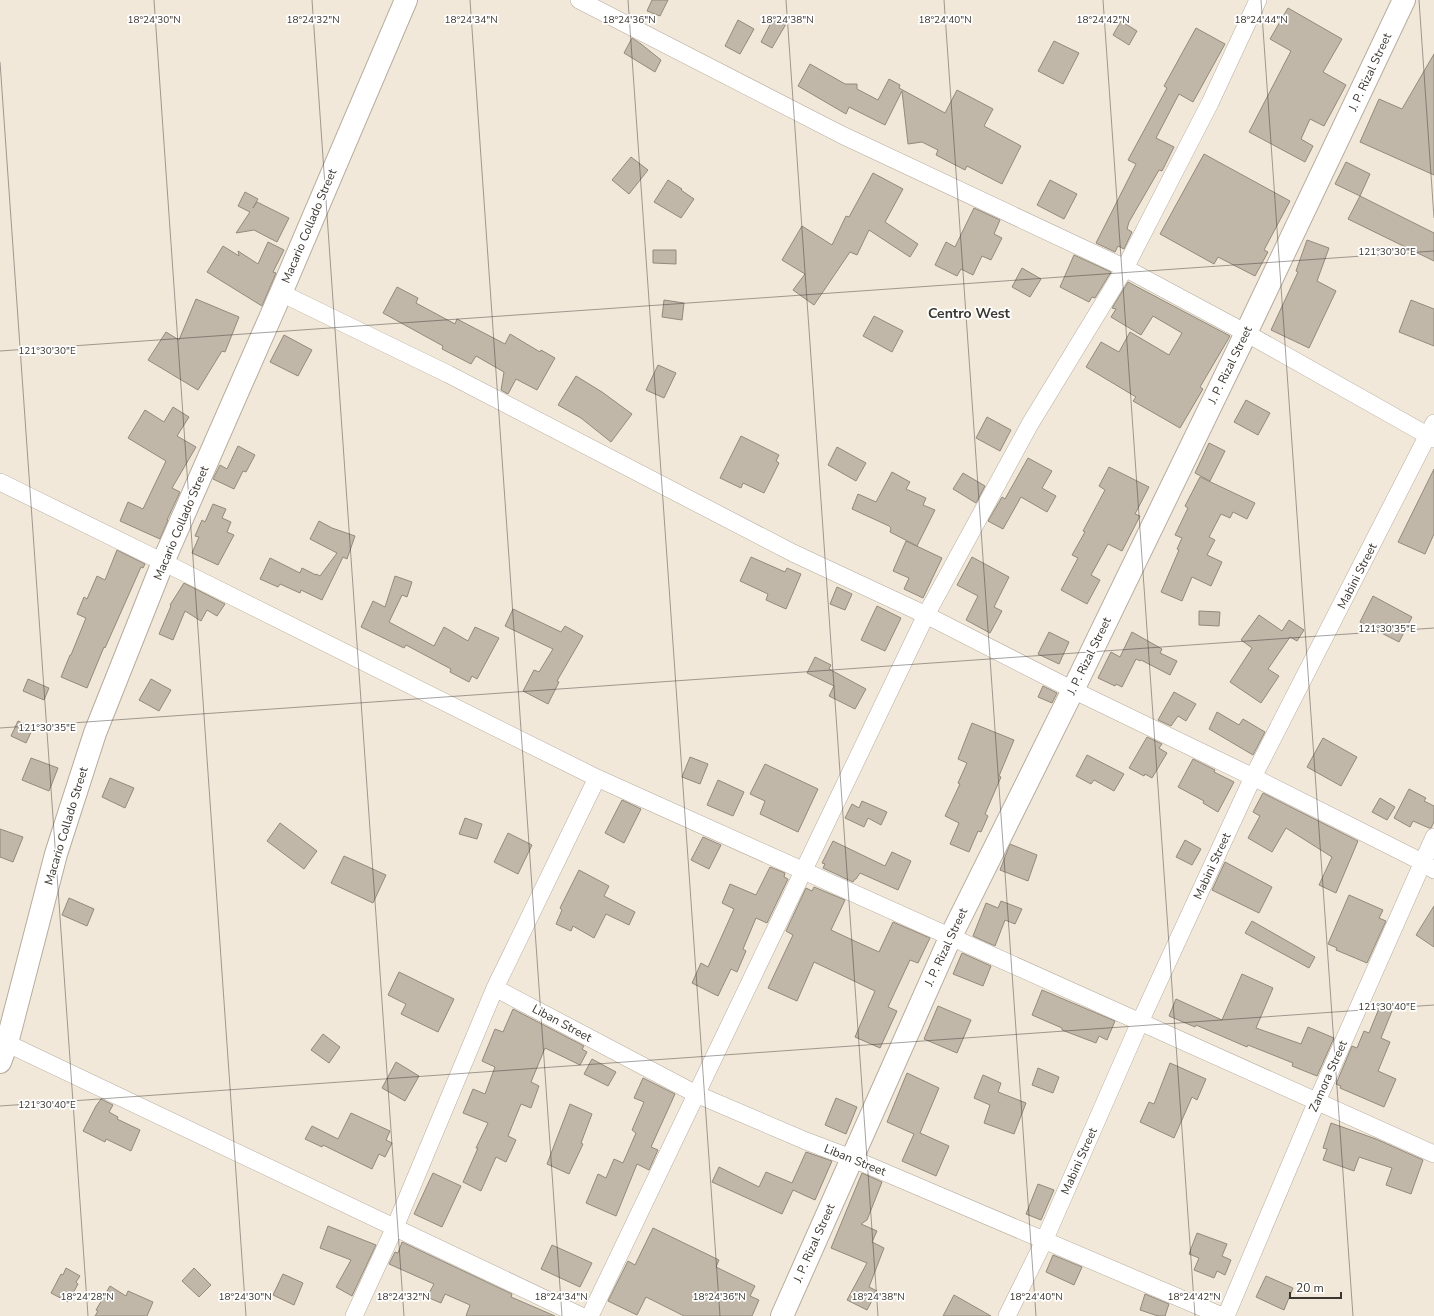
<svg xmlns="http://www.w3.org/2000/svg" width="1434" height="1316" font-family="'Nunito Sans',sans-serif">
	<rect width="100%" height="100%" fill="#f2e8d9"/>
	<path fill="#c1b7a9" stroke="#938a7c" d="M652,0h16l-8,16 -13,-5z
		M1288,8l54,31 -19,33 23,13 -22,41 -14,-7 -9,20 12,7 -8,16 -56,-30 42,-81 -21,-12z
		M774,17l12,7 -14,24 -11,-6z
		M738,20l16,9 -14,25 -15,-8z
		M1121,21l16,10 -8,14 -16,-10z
		M1196,28l29,16 -32,58 -14,-8 -23,44 18,9 -12,24 -3,-1 -30,52 -2,7 5,3 -8,17 -6,-3 -3,6 -19,-9 40,-79 -8,-4 39,-72 -3,-2z
		M632,38l9,6 20,16 -6,12 -31,-19z
		M1054,41l25,12 -16,31 -25,-13z
		M1434,54v121l-74,-33 19,-43 23,10z
		M810,64l35,20h12v5l21,11 11,-21 11,6 -1,3 46,25 12,-23 36,19 -9,17 37,20 -19,38 -35,-18 -2,4 -29,-15 2,-5 -16,-8 -14,2 -6,-53 -17,34 -36,-18 -3,7 -48,-28z
		M1204,154l86,47 -26,49 4,2 -13,24 -37,-19 -4,7 -54,-30z
		M631,157l17,13 -19,24 -17,-14z
		M1346,162l24,12 -10,22 -25,-12z
		M873,173l30,16 -18,33 33,22 -8,13 -41,-27 -12,25 -7,-3 -36,53 -21,-15 12,-16 -23,-14 20,-34 30,19 14,-29 3,1z
		M668,180l14,9 -1,1 13,9 -13,19 -27,-16z
		M1050,180l27,14 -13,25 -27,-14z
		M245,192l13,7 -5,9 4,-6 32,16 -12,24 -23,-12 -18,3 14,-21 -12,-6z
		M1360,196l74,37v28l-86,-42z
		M974,208l26,12 -6,14 8,4 -11,22 -9,-4 -9,19 -12,-6 -4,7 -22,-11 11,-23 9,5z
		M1307,240l22,8 -12,33 19,10 -27,57 -38,-18 27,-58 -2,-1z
		M268,242l16,8 -11,22 3,1 -14,33 -55,-34 16,-26 16,10 -1,-5 20,13z
		M653,250h23v14l-23,-1z
		M1074,255l37,17 -16,26 -3,-1 -3,5 -29,-15z
		M1022,268l19,11 -11,18 -18,-10z
		M1128,282l102,54 -30,51 3,2 -23,39 -47,-27 3,-4 -50,-30 15,-25 18,10 11,-20 39,23 13,-22 -29,-17 -12,19 -30,-18 5,-8 -4,-1z
		M397,287l21,11 -2,5 39,21 2,-5 48,25 5,-10 30,18 1,-2 14,8 -18,32 -21,-11 -8,15 -7,-4 3,-18 -28,-16 -5,8 -29,-15 1,-3 -60,-33z
		M196,299l43,18 -14,35 -3,-1 -24,39 -50,-30 18,-28 13,8z
		M664,300l20,3 -2,17 -20,-3z
		M1411,300l23,9v37l-35,-14z
		M874,316l29,15 -11,21 -29,-16z
		M284,335l28,15 -14,26 -28,-14z
		M658,365l18,8 -12,25 -18,-8z
		M576,376l26,16 30,22 -21,28 -30,-24 -23,-13z
		M1246,400l24,13 -12,22 -24,-13z
		M173,407l16,10 -12,19 19,11 -24,41 8,4 -13,28h1l-8,19 -40,-18 8,-19 15,7 23,-48 -38,-23 17,-28 19,12z
		M987,417l24,13 -11,21 -24,-13z
		M741,436l38,19 -3,6 3,2 -15,30 -21,-10 -2,5 -21,-10z
		M1209,443l16,8 -15,30 -15,-8z
		M238,446l17,9 -9,17 -3,-1 -9,18 -21,-10 7,-14 7,4z
		M837,447l29,16 -10,18 -28,-16z
		M1028,458l24,13 -10,17 14,8 -9,16 -26,-15 -18,32 -15,-8 14,-24 3,2z
		M1109,467l40,20 -14,27 5,2 -18,35 -14,-7 -17,31 9,5 -13,24 -26,-14 17,-32 -6,-3 13,-23 -2,-1 22,-41 -6,-4z
		M1434,469v65l-9,20 -27,-12z
		M892,472l18,10 -4,7 20,9 -3,7 12,5 -18,36 -27,-14 1,-4 -2,-2 -37,-17 6,-15 18,8z
		M963,473l22,13 -9,17 -23,-14z
		M1200,477l55,26 -8,16 -14,-7 -3,6 -9,-4 -12,23 6,3 -8,15 15,7 -11,24 -19,-9 -10,24 -21,-9 18,-42 -2,-1 5,-11 -7,-3 13,-27 -3,-2z
		M213,504l13,5 -4,9 9,4 -4,10 7,3 -16,30 -26,-12 7,-16 -4,-1 7,-16 3,2z
		M319,521l13,7 23,8 -8,23 -4,-2 -21,43 -21,-10 -1,3 -20,-9 -2,3 -18,-8 10,-21 30,15 2,-5 14,7v-1l4,2 17,-23 -27,-14z
		M906,541l36,17 -19,40 -19,-9 5,-11 -16,-7z
		M117,550l28,14 -2,4 -2,-1 -36,81 -1,-1 -17,41 -26,-11 9,-22h1l15,-37 -9,-4 7,-17 3,2 10,-23 8,4z
		M751,557l34,15 2,-4 14,6 -15,35 -20,-9 2,-6 -28,-13z
		M972,557l37,20 -15,30 8,4 -12,22 -24,-13 12,-24 -21,-11z
		M395,576l17,6 -5,15 -5,-2 -13,27 45,24 10,-19 24,14 7,-14 24,11 -22,41 -5,-3 -3,6 -19,-10 1,-3 -45,-24 -2,3 -43,-21 12,-26 12,6z
		M184,583l41,21 -8,12 -10,-6 -6,11 -16,-10 -12,29 -14,-6 12,-28 -1,-1z
		M837,587l15,7 -7,16 -15,-6z
		M1373,596l39,21 -13,25 -39,-20z
		M877,606l24,12 -16,33 -24,-11z
		M513,609l48,23 4,-6 18,10 -26,45 2,1 -11,22 -25,-13 11,-21 5,2 14,-23 -48,-23z
		M1199,611l21,1 -1,14 -20,-1z
		M1259,615l23,16 7,-11 15,10 -7,11 -7,-4 -22,32 11,7 -18,27 -31,-21 22,-34 -11,-8z
		M1049,632l20,10 -10,22 -21,-10z
		M1132,632l30,17 -2,4 17,8 -7,14 -29,-15 -1,1 -4,-2 -14,28 -6,-3 -1,2 -17,-8 13,-26 9,5z
		M815,657l16,8 -2,4 37,20 -11,20 -26,-13 5,-10 -27,-13z
		M28,679l21,9 -5,12 -21,-9z
		M151,679l20,11 -12,21 -20,-11z
		M1043,686l14,7 -5,10 -14,-6z
		M1174,692l22,12 -10,17 -8,-5 -7,10 -13,-6z
		M1217,712l22,13 4,-6 22,13 -12,23 -44,-26z
		M18,721l15,7 -7,15 -15,-7z
		M972,723l42,17 -15,36 2,1 -16,37 3,2 -7,16 -3,-1 -9,21 -19,-8 9,-21 -14,-7 15,-32 -2,-1 9,-20 -9,-4z
		M1147,737l15,7 -3,4 8,5 -15,25 -7,-4 -1,2 -15,-8z
		M1323,738l34,19 -16,29 -34,-19z
		M1087,755l37,19 -10,17 -20,-11 -3,4 -15,-8z
		M690,757l18,7 -8,20 -18,-7z
		M31,758l27,10 -9,23 -27,-11z
		M1193,759l22,11 -1,2 20,10 -16,30 -15,-9 1,-2 -26,-14z
		M765,764l53,25 -20,43 -38,-18 5,-13 -15,-7z
		M110,778l24,10 -9,20 -23,-11z
		M718,780l26,12 -11,24 -26,-11z
		M1409,789l17,9 -2,3 10,5v16l-3,6h-2l-16,-7 -3,6 -16,-9z
		M1263,793l95,48 -22,52 -17,-8 13,-28 -46,-29 -14,24 -24,-14 12,-22 -7,-4z
		M1380,798l15,9 -8,13 -15,-8z
		M622,800l19,9 -17,34 -19,-10z
		M862,801l25,11 -6,13 -13,-7 -4,9 -19,-9 7,-14 7,4z
		M465,818l17,6 -5,15 -18,-5z
		M280,823l37,28 -13,18 -37,-28z
		M0,829l23,8 -10,25 -13,-5z
		M508,833l24,12 -14,29 -24,-12z
		M703,837l18,8 -12,24 -18,-9z
		M1185,840l16,9 -9,16 -16,-8z
		M833,841l52,25 7,-14 19,9 -13,29 -38,-17 -4,6h-1l-2,3 -30,-14 2,-4 -3,-1z
		M1010,844l27,11 -9,26 -28,-11z
		M344,856l42,19 -13,28 -42,-20z
		M1225,862l47,25 -13,26 -47,-23z
		M770,867l15,6 -1,4 4,2 -21,44 -11,-5 -13,31 3,2 -9,21 -6,-3 -13,27 -26,-13 9,-20 7,4 26,-58 -12,-6 8,-19 26,11z
		M579,870l30,16 -5,10 31,16 -6,13 -23,-11 -12,24 -21,-12 -2,5 -15,-7 6,-14 -2,-2z
		M814,887l31,13 -14,30 28,13 20,9 14,-30 37,16 -12,25 -8,-3 -22,47 9,4 -17,37 -25,-11 20,-46 -61,-29 -17,39 -29,-13 25,-53 -7,-4 20,-43 6,3z
		M1349,895l34,15 -4,8 7,3 -19,42 -31,-13 1,-2 -9,-4z
		M69,898l25,11 -7,17 -25,-11z
		M1001,901l21,8 -7,15 -10,-4 -10,26 -22,-10 13,-33 12,5z
		M1434,906v41l-18,-12z
		M1252,921l63,36 -6,11 -64,-35z
		M962,953l29,13 -8,20 -30,-12z
		M399,972l55,27 -16,33 -37,-18 5,-10 -18,-9z
		M1242,974l31,14 -17,40 45,16 7,-17 26,11 -17,38 -25,-10 1,-3 -45,-18 -1,2 -51,-22 -1,2 -26,-11 7,-17 46,21z
		M1042,990l73,31 -8,19 -8,-4 -3,7 -34,-13v-2l-30,-13z
		M938,1006l33,14 -14,33 -33,-14z
		M1380,1006l12,5 -11,27 9,4 -12,29 18,8 -12,28 -44,-19 1,-2 -5,-2 16,-38 5,2 7,-17 5,2z
		M513,1009l71,37 -2,3 5,3 -7,13 -35,-17 -14,34 8,4 -8,22 -10,-4 -13,32 8,4 -10,22 -10,-5 -15,34 -18,-9 15,-34h-2l12,-25 -25,-10 10,-24 12,5 10,-27 -13,-6 13,-32 8,3z
		M323,1034l17,13 -11,16 -18,-13z
		M592,1059l24,13 -8,14 -24,-12z
		M396,1062l23,14 -14,25 -23,-13z
		M1170,1063l36,16 -9,21 -5,-3 -18,41 -34,-16 9,-20 5,2z
		M1038,1068l21,9 -6,16 -21,-8z
		M907,1073l32,15 -19,45 29,13 -13,30 -34,-15 12,-27 -27,-12z
		M983,1075l18,8 -3,9 28,11 -12,31 -30,-11 6,-18 -16,-7z
		M643,1078l32,16 -24,53 7,3 -9,20 -12,-6 -21,52 -30,-13 12,-29 8,4 8,-19 9,4 13,-30 -4,-3 12,-28 -10,-4z
		M836,1098l21,9 -11,27 -21,-9z
		M101,1099l12,6 -4,7 9,5 -1,2 23,11 -9,21 -25,-12 -1,3 -22,-11 13,-25z
		M570,1104l22,10 -11,29 2,1 -14,30 -22,-10z
		M351,1113l39,18 -4,9 6,3 -7,14 -6,-3 -7,15 -49,-24 -1,2 -17,-8 7,-13 26,13z
		M1331,1123l45,16 47,21 -12,34 -25,-9 6,-17 -33,-11 -5,14 -31,-11 4,-11 -4,-1z
		M806,1152l26,9 -17,39 -22,-10 -11,24 -70,-32 7,-15 40,20 7,-15 26,11z
		M433,1173l28,13 -19,41 -28,-13z
		M862,1173l20,9 -15,38 -6,4 16,7 -5,11 12,6 -15,39 8,4 -10,19 -20,-10 20,-37 -36,-15z
		M1038,1184l16,6 -13,30 -15,-6z
		M328,1226l48,19 -24,51 -16,-9 15,-27 -31,-12z
		M653,1228l66,32 -3,7 39,19 -5,10 9,4 -7,16h-68l-38,-19 -9,18 -29,-14 20,-40 7,4z
		M1197,1233l30,11 -5,12 9,4 -6,15 -8,-4 -3,7 -20,-8 5,-12 -10,-4z
		M402,1242l110,52 -1,3 44,19h-89l4,-11 -25,-11 -4,9 -14,-6 7,-13 -45,-20 6,-12 3,1z
		M552,1245l40,18 -12,24 -39,-18z
		M1053,1255l29,12 -8,18 -28,-13z
		M66,1268l14,8 -4,6 2,2 -10,18 -17,-9 10,-19 2,1z
		M194,1268l17,17 -12,12 -17,-16z
		M283,1274l20,9 -9,22 -21,-10z
		M1266,1276l27,12 -9,22 -28,-13z
		M110,1286l16,10 2,-5 25,11 -6,14h-52l3,-5 -2,-1z
		M1145,1294l24,10 -4,12h-7l-18,-6z
		M954,1295l37,21h-48z"/>
	<g fill="none" stroke-linecap="round" stroke-linejoin="round">
		<defs>
			<path id="minor" d="M579,0l263,135 283,133 121,65 188,106
				M281,293l167,81 345,179 133,62 147,75 180,87 169,85 12,8
				M0,482l163,80 434,216 837,376
				M495,988l201,106 110,47 45,17 371,158
				M0,1040l581,276
				M354,1316l41,-89 100,-239 102,-210
				M590,1316l336,-701 104,-191 95,-156 85,-165 48,-103
				M1007,1316l37,-75 96,-219 113,-245 181,-354
				M1226,1316l91,-215 117,-264"/>
			<path id="tertiary" d="M0,1062l7,-19 49,-189 39,-121 68,-171 118,-269 125,-293"/>
			<path id="secondary" d="M782,1316l168,-378 123,-248 173,-357 158,-333"/>
		</defs>
		<use href="#minor" stroke="#b6ac9e" stroke-width="18"/>
		<use href="#tertiary" stroke="#b6ac9e" stroke-width="24"/>
		<use href="#secondary" stroke="#b6ac9e" stroke-width="24"/>
		<use href="#minor" stroke="#fff" stroke-width="17"/>
		<use href="#tertiary" stroke="#fff" stroke-width="22"/>
		<use href="#secondary" stroke="#fff" stroke-width="22"/>
	</g>
	<path fill="none" stroke="#3a3630" stroke-width="1" stroke-opacity="0.45" d="M154,0l92,1316M312,0l92,1316M470,0l92,1316M628,0l92,1316M786,0l92,1316M944,0l92,1316M1103,0l92,1316M1261,0l92,1316M1419,0l15,218M0,62l88,1254M0,351l1434,-100M0,728l1434,-100M0,1106l1434,-101"/>
	<g text-anchor="middle" dominant-baseline="central" stroke-width="3.5" stroke-linejoin="round" paint-order="stroke">
		<g font-size="12" fill="#3a3630" stroke="#fff">
			<text transform="translate(1370 72) rotate(-65)">J. P. Rizal Street</text>
			<text transform="translate(309 226) rotate(-67)">Macario Collado Street</text>
			<text transform="translate(1230 365) rotate(-64)">J. P. Rizal Street</text>
			<text transform="translate(181 523) rotate(-67)">Macario Collado Street</text>
			<text transform="translate(1357 576) rotate(-63)">Mabini Street</text>
			<text transform="translate(1089 656) rotate(-64)">J. P. Rizal Street</text>
			<text transform="translate(66 826) rotate(-73)">Macario Collado Street</text>
			<text transform="translate(1212 866) rotate(-65)">Mabini Street</text>
			<text transform="translate(946 947) rotate(-65)">J. P. Rizal Street</text>
			<text transform="translate(562 1023) rotate(28)">Liban Street</text>
			<text transform="translate(1328 1076) rotate(-66)">Zamora Street</text>
			<text transform="translate(855 1160) rotate(22)">Liban Street</text>
			<text transform="translate(1079 1161) rotate(-66)">Mabini Street</text>
			<text transform="translate(814 1243) rotate(-66)">J. P. Rizal Street</text>
		</g>
		<g font-size="14" font-weight="bold" fill="#3a3630" stroke="#fff">
			<text x="969" y="313">Centro West</text>
		</g>
	</g>
	<g font-size="10" text-anchor="middle" fill="#3a3630" stroke="#fff" stroke-width="3.5" stroke-linejoin="round" paint-order="stroke">
		<text x="154" y="23">18°24'30"N</text>
		<text x="313" y="23">18°24'32"N</text>
		<text x="471" y="23">18°24'34"N</text>
		<text x="629" y="23">18°24'36"N</text>
		<text x="787" y="23">18°24'38"N</text>
		<text x="945" y="23">18°24'40"N</text>
		<text x="1103" y="23">18°24'42"N</text>
		<text x="1261" y="23">18°24'44"N</text>
		<text x="1387" y="255">121°30'30"E</text>
		<text x="47" y="354">121°30'30"E</text>
		<text x="1387" y="632">121°30'35"E</text>
		<text x="47" y="731">121°30'35"E</text>
		<text x="1387" y="1010">121°30'40"E</text>
		<text x="47" y="1108">121°30'40"E</text>
		<text x="87" y="1300">18°24'28"N</text>
		<text x="245" y="1300">18°24'30"N</text>
		<text x="403" y="1300">18°24'32"N</text>
		<text x="561" y="1300">18°24'34"N</text>
		<text x="719" y="1300">18°24'36"N</text>
		<text x="878" y="1300">18°24'38"N</text>
		<text x="1036" y="1300">18°24'40"N</text>
		<text x="1194" y="1300">18°24'42"N</text>
	</g>
	<path d="M1290 1292v6h51v-6" fill="none" stroke="#3a3630" stroke-width="2"/>
	<text x="1296" y="1292" font-size="12" fill="#3a3630" stroke="#ffffff" stroke-width="3" paint-order="stroke">20 m</text>
</svg>
